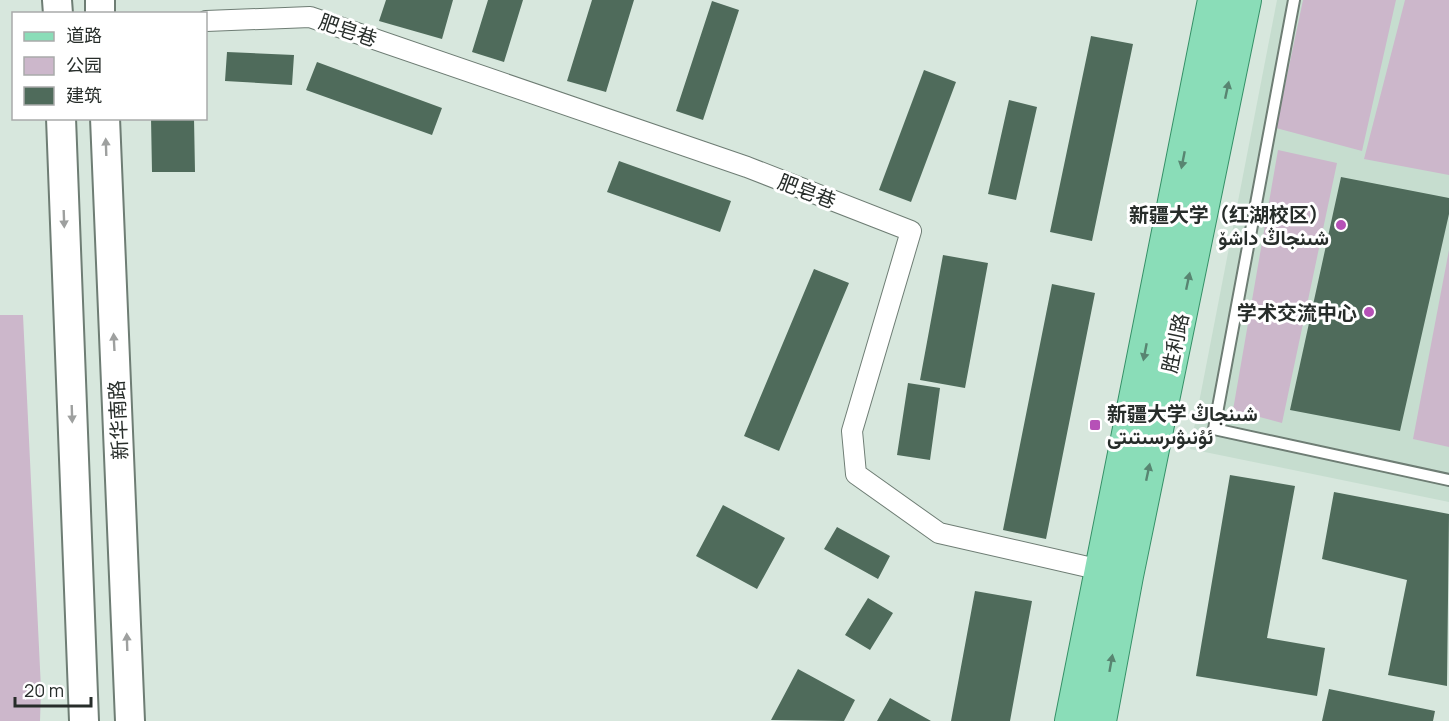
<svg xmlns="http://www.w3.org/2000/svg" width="1449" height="721" font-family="Manrope,Vazirmatn,'Noto Sans SC',sans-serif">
	<rect width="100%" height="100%" fill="#d7e7dd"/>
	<path fill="#c6ddcf" d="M1277,0h172v502l-259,-53z"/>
	<path fill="#ccb7cb" d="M1303,0h93l-34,151 -86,-23z
		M1405,0h44v175l-85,-16z
		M1278,150l59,13 -55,260 -49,-13z
		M1449,250v197l-36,-8z
		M0,315h23l18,374 -1,32h-40z"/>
	<path fill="#4f6b5b" d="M386,0h67l-11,39 -63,-18z
		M488,0h35l-19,62 -32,-10z
		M592,0h42l-28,92 -39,-11z
		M712,1l27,9 -36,110 -27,-9z
		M1091,36l42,8 -41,197 -42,-9z
		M227,52l67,3 -2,30 -67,-4z
		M317,62l125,46 -10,27 -126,-45z
		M924,70l32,12 -45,120 -32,-12z
		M1009,100l28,7 -21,93 -28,-6z
		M151,118h43l1,54h-43z
		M619,161l112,40 -11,31 -113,-40z
		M1341,177l108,21v16l-49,217 -110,-21z
		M943,255l45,8 -23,125 -45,-8z
		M814,269l35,14 -70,168 -35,-15z
		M1052,284l43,9 -49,246 -43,-9z
		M908,383l32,5 -10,72 -33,-5z
		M1230,475l65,11 -28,152 58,10 -8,48 -121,-20z
		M1334,492l115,22 -2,172 -59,-11 19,-95 -85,-21z
		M723,505l62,33 -28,51 -61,-33z
		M837,527l53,29 -12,23 -54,-30z
		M975,591l57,10 -22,120h-59z
		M868,598l25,15 -23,37 -25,-15z
		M798,669l57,31 -11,21 -73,-1z
		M1329,689l106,22 -2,10h-111z
		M890,698l41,23h-54z"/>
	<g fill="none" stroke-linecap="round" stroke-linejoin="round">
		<defs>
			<path id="service" d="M1294,0l-80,429 235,51"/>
			<path id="minor" d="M206,21l104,-4 437,150 164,64 -59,200 4,43 83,59 162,37"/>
			<path id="secondary" d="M57,0l1,14
				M100,0v14
				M61,118l23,603
				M105,118l25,603"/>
			<path id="primary" d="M1071,721l143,-721
				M1100,721l27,-145 118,-576"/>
		</defs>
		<use href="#service" stroke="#6e7d74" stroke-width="14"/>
		<use href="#minor" stroke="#6e7d74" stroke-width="22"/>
		<use href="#secondary" stroke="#6e7d74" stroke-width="32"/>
		<use href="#primary" stroke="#359067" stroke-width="34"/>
		<use href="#service" stroke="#fff" stroke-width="10"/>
		<use href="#minor" stroke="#fff" stroke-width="20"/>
		<use href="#secondary" stroke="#fff" stroke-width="28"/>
		<use href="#primary" stroke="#8addb8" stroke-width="32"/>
	</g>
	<defs><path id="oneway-solid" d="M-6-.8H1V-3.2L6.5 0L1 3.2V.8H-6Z" transform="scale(1.5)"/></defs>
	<g fill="#588571">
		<use href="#oneway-solid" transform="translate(1227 90) rotate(-78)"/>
		<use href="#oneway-solid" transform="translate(1183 160) rotate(101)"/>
		<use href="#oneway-solid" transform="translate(1188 281) rotate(-78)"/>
		<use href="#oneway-solid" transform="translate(1145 352) rotate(101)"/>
		<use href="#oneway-solid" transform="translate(1148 472) rotate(-78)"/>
		<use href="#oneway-solid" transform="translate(1111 663) rotate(-80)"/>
	</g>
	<g fill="#9ea09f">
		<use href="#oneway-solid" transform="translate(106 147) rotate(-92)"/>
		<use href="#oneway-solid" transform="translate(64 219) rotate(88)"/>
		<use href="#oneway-solid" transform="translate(114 342) rotate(-93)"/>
		<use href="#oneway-solid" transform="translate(72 414) rotate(88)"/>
		<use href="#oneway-solid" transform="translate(127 642) rotate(-92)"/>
	</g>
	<g fill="#b651b7" stroke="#fff" stroke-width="2">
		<circle cx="1341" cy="225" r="6"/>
		<circle cx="1369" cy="312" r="6"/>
		<rect x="1089" y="419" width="12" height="12" rx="3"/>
	</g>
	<g text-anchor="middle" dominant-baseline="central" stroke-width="6" stroke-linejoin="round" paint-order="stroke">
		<g font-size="20" fill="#272d2a" stroke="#fff">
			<text transform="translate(348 30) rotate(19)">肥皂巷</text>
			<text transform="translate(807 191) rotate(21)">肥皂巷</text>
			<text transform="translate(1175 343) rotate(-78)">胜利路</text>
			<text transform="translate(118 420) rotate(-93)">新华南路</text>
		</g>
		<g font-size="20" font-weight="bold" fill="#272d2a" stroke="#fff" text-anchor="end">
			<text x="1329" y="214">新疆大学（红湖校区）<tspan x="1329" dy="23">شىنجاڭ داشۆ</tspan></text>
			<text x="1357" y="312">学术交流中心</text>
			<text x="1107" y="413" text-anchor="start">新疆大学 شىنجاڭ<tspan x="1107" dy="23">ئۇنىۋىرسىتىتى</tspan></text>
		</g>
	</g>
	<rect x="12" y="12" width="195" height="108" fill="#ffffff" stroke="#a9abaa" stroke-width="1.5"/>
	<rect x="24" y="32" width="30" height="9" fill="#8addb8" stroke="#a9abaa" stroke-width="1.5"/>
	<text x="66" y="42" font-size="18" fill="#272d2a">道路</text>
	<rect x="24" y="57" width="30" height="18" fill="#ccb7cb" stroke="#a9abaa" stroke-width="1.5"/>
	<text x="66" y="72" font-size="18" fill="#272d2a">公园</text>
	<rect x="24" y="87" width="30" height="18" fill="#4f6b5b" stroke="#a9abaa" stroke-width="1.5"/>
	<text x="66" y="102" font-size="18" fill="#272d2a">建筑</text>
	<path d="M15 697v9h76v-9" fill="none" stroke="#272d2a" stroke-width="3"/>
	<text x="24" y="697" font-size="18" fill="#272d2a" stroke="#ffffff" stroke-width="4.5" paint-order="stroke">20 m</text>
</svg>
